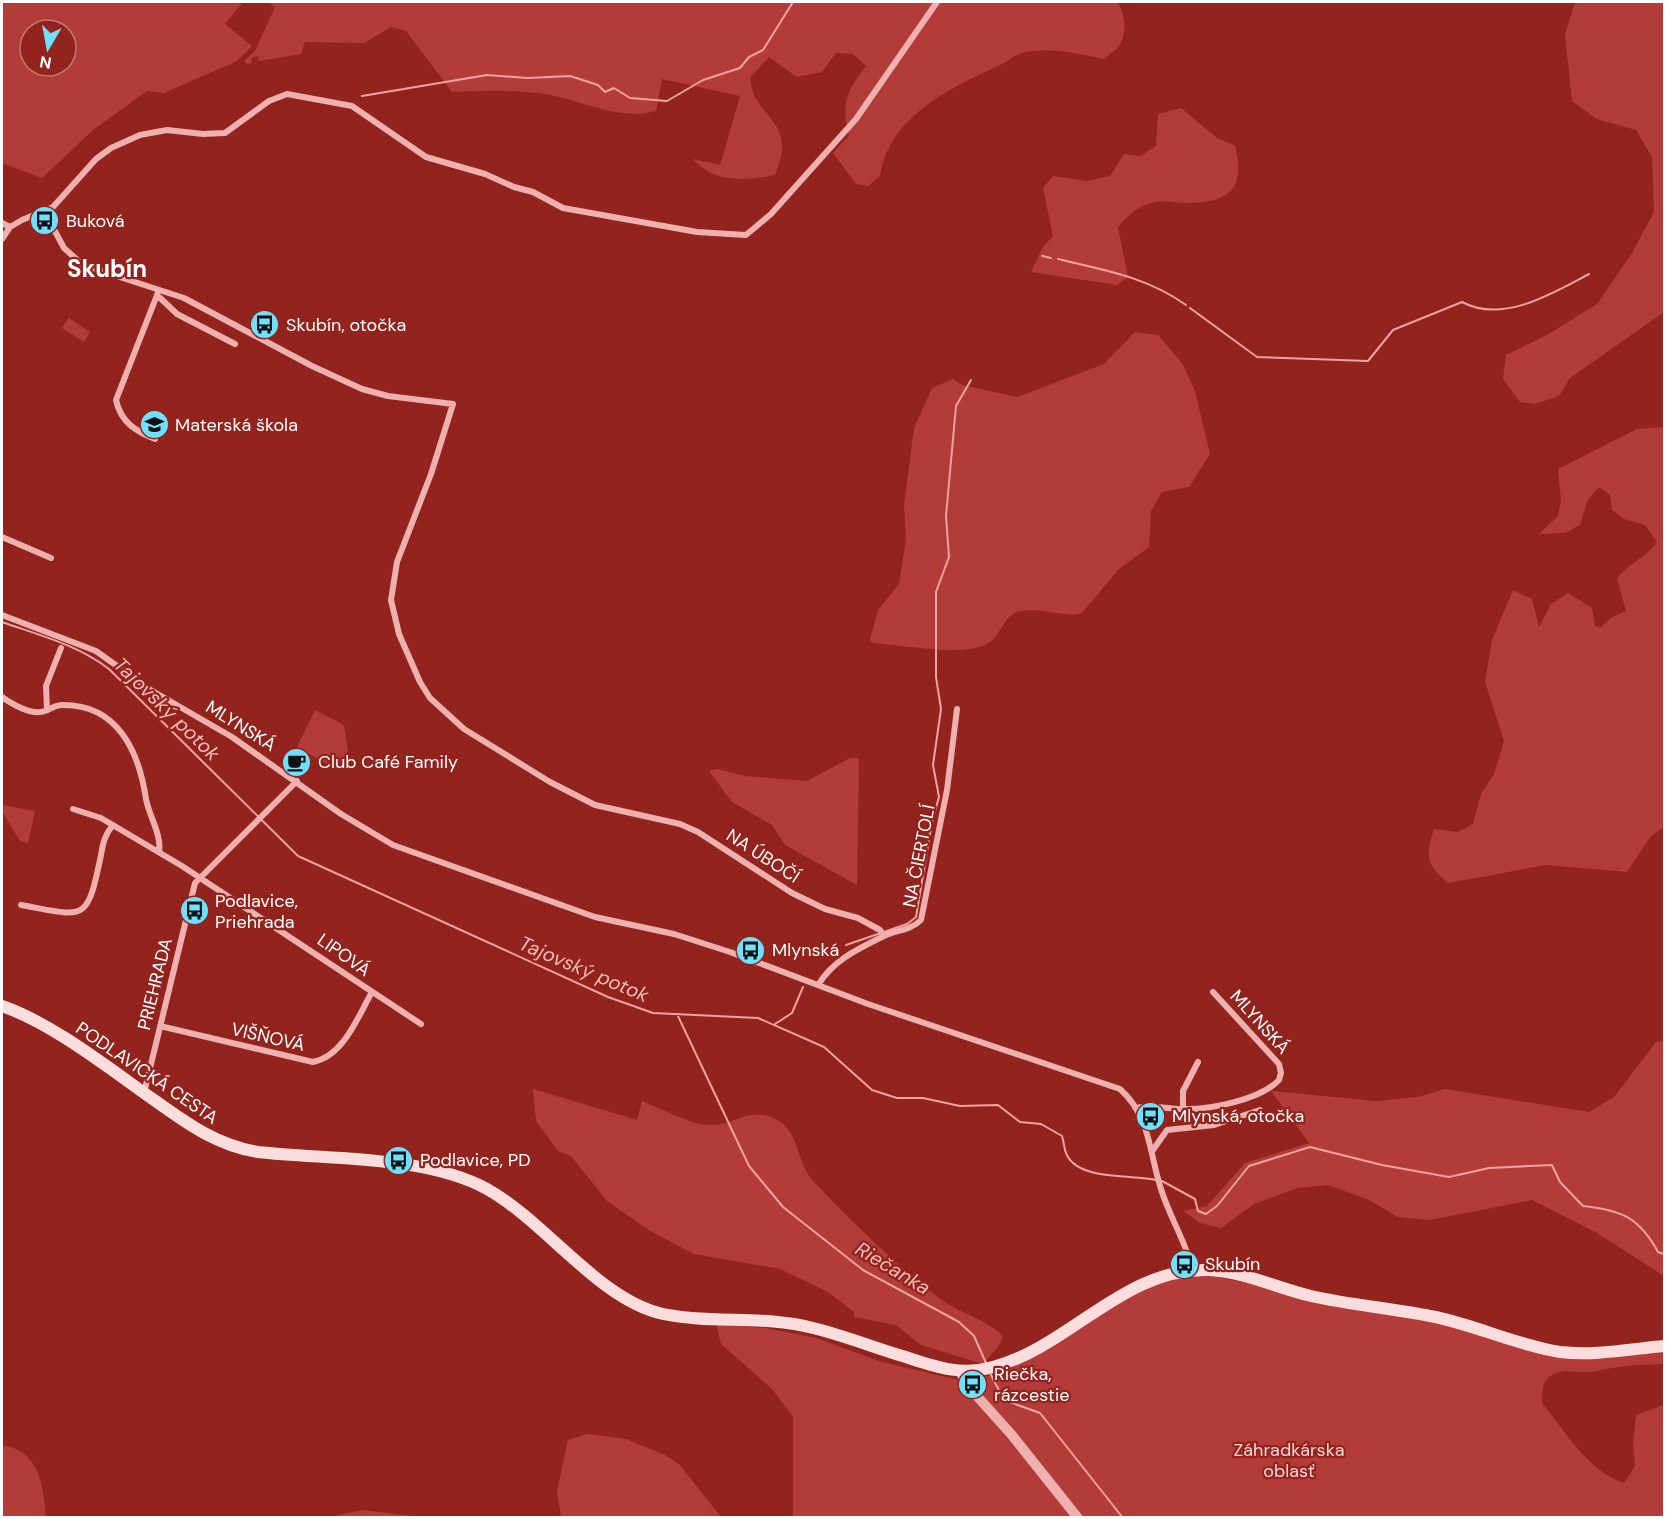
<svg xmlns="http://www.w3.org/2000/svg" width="1666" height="1519" font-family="'DM Sans',sans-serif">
	<rect width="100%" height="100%" fill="#93231d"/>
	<path fill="#b43c38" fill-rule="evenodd" d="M2,2h241l-18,22 27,22 -15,15 -73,32 -17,-2 -54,39 -51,48 -40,-15zM30,30h36v36h-36z
		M269,2h847c10,8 11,33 3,44 -4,5 -11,9 -15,13 -26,-5 -55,-13 -82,-6 -8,2 -16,10 -24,13 -48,22 -109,51 -118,110l-12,10 -12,-2 -23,-31 16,-17c-8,-32 -3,-45 17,-70l-13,-12 -17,-1 -14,19 -25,5 -28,-20 -19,21c4,43 49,40 25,97 -29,6 -62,8 -82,-16l27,6 20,-69 -78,-17 -6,32c-36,10 -71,-9 -105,-16 -33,-6 -66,-4 -99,-3l-46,-61 -15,-4 -27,16 -59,-1 -4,12 -42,7 -1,-5 -7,2 1,5 -6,1 -1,-4 10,-9 20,-44z
		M1575,2h89v310l-94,66 -11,18 -24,8 -15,-2 -17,-23 3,-24 41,-20 50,-31 35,-51 22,-41 -2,-55 -16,-27 -39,-11 -25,-18 -7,-66z
		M1181,108l36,30 18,8c11,45 -7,57 -51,57 -9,0 -19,-3 -28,-1 -17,3 -27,12 -38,25l10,50 -11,8 -86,-13 12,-25 10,-11 -10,-48 10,-12 34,5 23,-5 14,-22 16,2 16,-10 2,-32z
		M69,318l21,14 -6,10 -22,-14z
		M1135,332l23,3 24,28 13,28 15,63 -21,33 -27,5 -11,19 -2,36 -31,23 -36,43c-19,6 -42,-8 -64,-1 -16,5 -17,25 -31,32 -24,13 -85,1 -114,-1l-3,-3 8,-30 21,-26 7,-44 -2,-35 10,-77 18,-40 21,-9 9,6 55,12 87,-33z
		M1664,427v400l-13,9 -24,36 -81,-7 -98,18c-22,-18 -23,-27 -14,-54l24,3 15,-8 8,-30 13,-20 10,-33 -19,-59 7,-42 21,-50 19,9 7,28 12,-23 17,-11 24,15 3,18 6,1 11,-10 14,-6 -9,-32c11,-16 29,-21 40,-37l-12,-17 -21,-6 -12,-9 -2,-15 -11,-8 -12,14 -7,24 -15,8 -26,1 19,-18 3,-16 -3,-31 79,-40z
		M315,710l29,15 4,26 -13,17 -38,-21z
		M850,758h9l-2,127 -72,-40 -13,-20 -40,-23 -23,-31 9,-2 27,7 62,5z
		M2,805l33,6 -7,32 -8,-2 -18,-30z
		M1664,1041v235l-67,-43 -65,-33 -102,20 -32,-3 -29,-17 -41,-15 -31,3 -43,16 -33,24 -21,-5 -17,-12 24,-5 38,-43 64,-20 -38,-52 105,10 42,-4 27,-8 144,23 25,-15 42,-55z
		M533,1089l104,31 5,-19c18,7 46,22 64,24 22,3 39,-16 62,-9 35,11 25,45 47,67 39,41 78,79 123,114 21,17 47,21 65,39l-5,11 -15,17 -62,-19 -25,-20 -42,-8v-5l-26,-20 -48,-23 -86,-15 -44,-23 -43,-30 -36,-45 -13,-5 -22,-30z
		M1188,1272l73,13 46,16 92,14 91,21 36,13 138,2v12l-3,1c-26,1 -41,2 -65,7 -15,4 -33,-5 -47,6 -7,6 -7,17 -7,26 23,28 47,69 82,80l11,-17 -2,-23 3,-28 28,-10v112h-871v-100l-20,-27 -52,-46 -5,-20 49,4 48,9 69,25 77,18 43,-6 127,-80z
		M587,1434l39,5 39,16 14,9 42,53h-160l-4,-26 11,-51z
		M2,1445c38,6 41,40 44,72h-44z
		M362,1510l59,7h-90z"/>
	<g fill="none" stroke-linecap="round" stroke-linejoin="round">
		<path stroke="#f0a3a2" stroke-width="2" d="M362,96l125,-21 40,3 43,-2 28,9 7,7 9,-4 16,10 37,3 36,-21 37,-12 9,-11 14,-7 30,-48
			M1042,256l9,2
			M1058,259c46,11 89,18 128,46
			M1190,308l67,49 111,4 25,-31 69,-28c41,22 91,-9 127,-28
			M2,622c37,13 76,23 107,47l189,187 310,141 45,16 105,5 66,29 48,43 25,8h26l37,8 38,-1 22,17 21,2 21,12c2,6 2,14 5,19 12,26 66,19 89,25
			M846,945l61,-21 9,-7 16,-95 7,-25 -6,-32 8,-56 -5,-32v-85l13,-35 -3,-41 10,-110 15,-26
			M677,1014l72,152 34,41 80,63 96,52 15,14 12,27
			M775,1024l17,-11 11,-26
			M1162,1181l33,18 3,12 8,3 11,-8 32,-40 61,-19 72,18 67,12 40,-9 63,-3 8,17 23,24c38,4 56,11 75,46l6,2
			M989,1371l15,29 36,13 83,105"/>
		<path stroke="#eeb1af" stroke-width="6" d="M44,211l20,37 19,17 101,33 128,68 50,23 26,7 65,8 -22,70 -34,88 -6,38 8,34 21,48 10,16 34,31 86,53 45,23 85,19 18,8 94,61 33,16 33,9 22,12 4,6
			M2,223l8,4
			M2,239l8,-12 12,-7 31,-13 43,-48 15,-11 29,-13 27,-5 36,4 22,-1 44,-32 18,-7 65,12 74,51 59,17 29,13 19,5 30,16 134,24 49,3 25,-21 85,-95 81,-117
			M157,295l20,19 58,30
			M155,439c-19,-8 -34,-16 -39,-39l43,-110
			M2,537l49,21
			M2,615l94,36 53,38 83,48 109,77 52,31 202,72 79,17 56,18 138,52 252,85c31,28 29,64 41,100 9,29 25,53 32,82
			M2,697c10,7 29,19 43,14 6,-2 10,-6 17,-6 56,-1 77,47 84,94 3,17 16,36 13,53
			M47,710l-1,-24 15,-38
			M73,809l28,9 81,48 239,158
			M21,905c65,12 66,18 80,-50 2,-12 4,-21 12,-30
			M818,985c16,-26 42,-37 68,-50 12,-5 25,-5 35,-15l26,-130 10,-81
			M160,1026l153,36c31,-6 45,-46 59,-70
			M144,1093l51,-210 102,-102
			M1136,1108c16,-4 30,1 46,1 27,1 78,-9 97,-29l2,-7 -2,-9 -66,-72
			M1183,1109v-18l15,-29
			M1153,1150l14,-20 47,-5 46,-15"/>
		<path stroke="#eeb1af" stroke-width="10" d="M961,1373l6,12 44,49 67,84"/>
		<path stroke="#fadddc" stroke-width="12" d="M2,1006c52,18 109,64 155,96 32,23 62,44 101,50 70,8 167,3 229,37 59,33 112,111 176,125 49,10 101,1 150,14 29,7 57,18 86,27 33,10 59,22 94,12 78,-21 131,-100 216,-97 36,2 68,18 102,26 39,9 79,12 119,20 44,8 85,29 130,36 34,4 70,-3 104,-6"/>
	</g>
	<defs>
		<symbol id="bus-disc" viewBox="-11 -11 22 22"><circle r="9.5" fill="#6de1fe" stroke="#93231d"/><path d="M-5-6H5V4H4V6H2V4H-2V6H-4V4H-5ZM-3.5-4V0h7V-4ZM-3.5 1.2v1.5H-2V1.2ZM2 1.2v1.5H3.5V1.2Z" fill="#111"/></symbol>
		<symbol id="school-disc" viewBox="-11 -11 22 22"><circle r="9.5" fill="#6de1fe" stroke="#93231d"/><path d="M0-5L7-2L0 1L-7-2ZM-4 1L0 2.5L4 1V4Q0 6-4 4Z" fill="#111"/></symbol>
		<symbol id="cafe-disc" viewBox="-11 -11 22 22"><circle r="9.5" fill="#6de1fe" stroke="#93231d"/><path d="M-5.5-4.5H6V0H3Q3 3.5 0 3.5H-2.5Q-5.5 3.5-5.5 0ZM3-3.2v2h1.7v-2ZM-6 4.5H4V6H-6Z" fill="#111"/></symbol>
	</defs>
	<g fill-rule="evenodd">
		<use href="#bus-disc" x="28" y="204" width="33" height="33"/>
		<use href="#bus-disc" x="248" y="308" width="33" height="33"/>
		<use href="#school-disc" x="138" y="408" width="33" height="33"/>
		<use href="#cafe-disc" x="280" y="746" width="33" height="33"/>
		<use href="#bus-disc" x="178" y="894" width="33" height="33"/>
		<use href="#bus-disc" x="734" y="934" width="33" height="33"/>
		<use href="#bus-disc" x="1134" y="1100" width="33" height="33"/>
		<use href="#bus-disc" x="382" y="1144" width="33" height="33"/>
		<use href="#bus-disc" x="1168" y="1248" width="33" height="33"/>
		<use href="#bus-disc" x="956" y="1368" width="33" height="33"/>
	</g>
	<g text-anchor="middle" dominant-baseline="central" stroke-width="4.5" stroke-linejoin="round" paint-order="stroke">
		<g font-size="18" fill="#fff" stroke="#93231d" text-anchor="start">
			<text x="66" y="221">Buková</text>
			<text x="286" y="325">Skubín, otočka</text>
			<text x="175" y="425">Materská škola</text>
			<text x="318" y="762">Club Café Family</text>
			<text x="215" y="901">Podlavice,<tspan x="215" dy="21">Priehrada</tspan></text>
			<text x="772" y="950">Mlynská</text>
			<text x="1172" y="1116">Mlynská, otočka</text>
			<text x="420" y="1160">Podlavice, PD</text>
			<text x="1205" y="1264">Skubín</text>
			<text x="994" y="1374">Riečka,<tspan x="994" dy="21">rázcestie</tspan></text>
		</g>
		<g font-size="18" fill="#fff" stroke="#93231d">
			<text transform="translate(241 726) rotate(32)">MLYNSKÁ</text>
			<text transform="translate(763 856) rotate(33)">NA ÚBOČÍ</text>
			<text transform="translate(919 856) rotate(-79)">NA ČIERTOLÍ</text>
			<text transform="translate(344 955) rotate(35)">LIPOVÁ</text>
			<text transform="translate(155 984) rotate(-76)">PRIEHRADA</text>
			<text transform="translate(1260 1022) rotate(48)">MLYNSKÁ</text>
			<text transform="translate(268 1037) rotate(13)">VIŠŇOVÁ</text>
			<text transform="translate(147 1073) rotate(34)">PODLAVICKÁ CESTA</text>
		</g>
		<g font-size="18" fill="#fad6d5" stroke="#93231d">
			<text x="1289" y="1450">Záhradkárska<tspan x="1289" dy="21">oblasť</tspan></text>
		</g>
		<g font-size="20" font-style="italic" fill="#f5bcbb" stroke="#93231d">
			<text transform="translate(167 709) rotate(44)">Tajovský potok</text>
			<text transform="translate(584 969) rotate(23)">Tajovský potok</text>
			<text transform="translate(893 1268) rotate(31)">Riečanka</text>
		</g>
		<g font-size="24" font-weight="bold" fill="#fff" stroke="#93231d">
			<text x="107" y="268">Skubín</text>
		</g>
	</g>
	<rect width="1666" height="1519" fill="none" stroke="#ffffff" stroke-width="6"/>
	<g transform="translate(48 48) rotate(190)"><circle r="28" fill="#93231d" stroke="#be7b77" stroke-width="1.5"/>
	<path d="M0-4.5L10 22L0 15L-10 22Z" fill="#6de1fe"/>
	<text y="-9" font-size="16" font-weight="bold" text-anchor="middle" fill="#ffffff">N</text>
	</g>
</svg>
